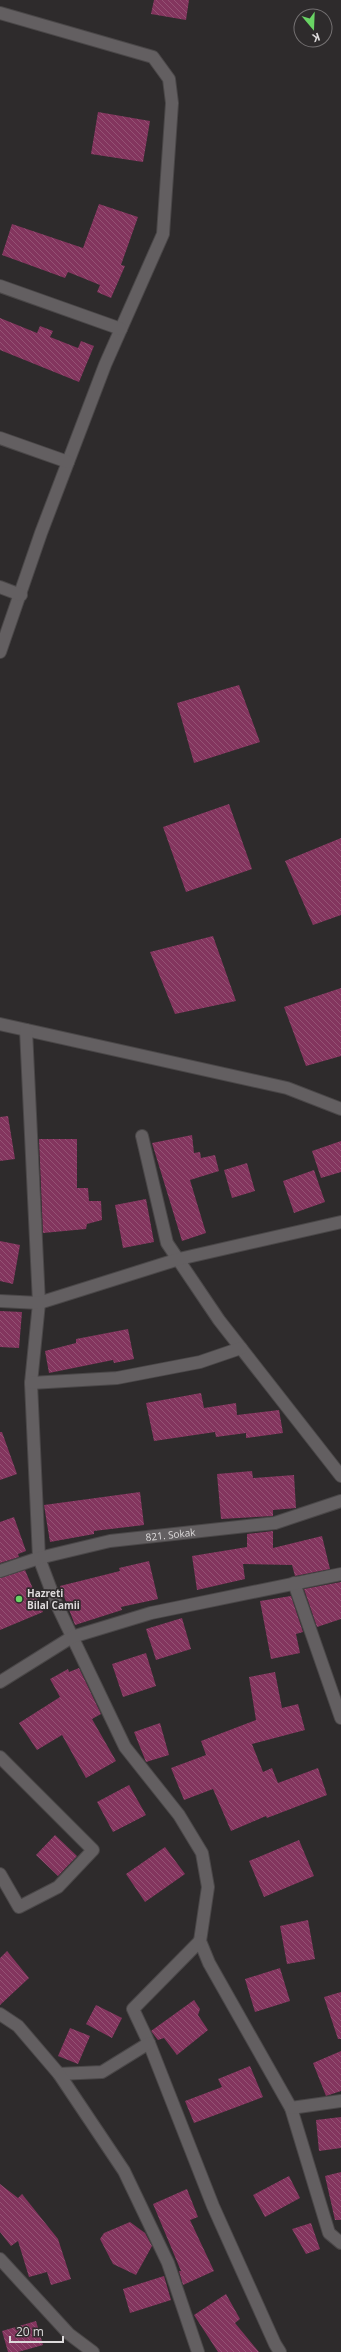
<svg xmlns="http://www.w3.org/2000/svg" width="341" height="2352" font-family="'Open Sans',sans-serif">
	<defs>
		<pattern id="building-back-hatch" width="6" height="6" patternUnits="userSpaceOnUse"><rect width="6" height="6" fill="#83355e"/><path d="M-1 5l2 2M0 0l6 6M5-1l2 2" fill="none" stroke="#945274"/></pattern>
	</defs>
	<rect width="100%" height="100%" fill="#2e2b2c"/>
	<path fill="url(#building-back-hatch)" d="M154,0h35l-3,20 -35,-6z
		M98,112l52,9 -7,41 -52,-8z
		M99,204l39,13 -17,48 4,1 -14,32 -14,-6 3,-7 -32,-13 -3,6 -63,-23 10,-31 71,24z
		M0,318l37,15 3,-7 13,5 -3,6 28,11 3,-7 13,5 -15,36 -79,-32z
		M239,685l21,57 -66,21 -17,-60z
		M229,804l23,65 -66,23 -23,-65z
		M341,838v77l-28,10 -28,-64z
		M213,936l23,65 -61,13 -25,-62z
		M341,988v68l-35,10 -22,-59z
		M8,1116l7,43 -15,2v-44z
		M192,1135l2,18 6,-1 1,6 14,-3 4,16 -29,9 16,53 -24,8 -30,-98z
		M39,1139h38v49h11l1,13h12l1,19 -15,4 -1,5 -43,4z
		M341,1141v31l-20,6 -9,-27z
		M247,1163l8,28 -23,7 -8,-28z
		M314,1170l11,32 -31,11 -11,-32z
		M146,1199l8,43 -31,6 -8,-43z
		M0,1241l20,4 -7,39 -13,-3z
		M0,1311l22,1 -3,36 -19,-1z
		M128,1329l6,30 -20,4 -1,-3 -64,13 -4,-22 31,-8v-4z
		M201,1393l3,15 32,-5 1,12 42,-5 4,23 -37,5v-5l-30,4 -1,-5 -61,9 -8,-38z
		M0,1432h2l15,42 -17,6z
		M252,1471l1,7 41,-3 2,33 -23,2v6l-52,3 -4,-45z
		M140,1492l4,33 -50,6v3l-44,8 -6,-37z
		M14,1517l12,34 -8,3 1,3 -19,6v-41z
		M273,1531v17l49,-12 8,33 -35,7 -3,-11 -49,-1 2,15 -48,11 -5,-34 55,-9v-13z
		M149,1561l9,38 -37,8 1,3 -47,15 -15,-39 60,-15 -1,-3z
		M25,1570l18,42 -43,18v-52z
		M341,1582v37l-24,8 -13,-38z
		M291,1596l12,36 -7,2 4,19 -29,6 -11,-58z
		M182,1618l9,31 -35,11 -10,-31z
		M146,1653l10,33 -33,11 -11,-33z
		M79,1668l22,46 -9,5 24,42 -30,17 -24,-43 -25,15 -18,-27 41,-26 -10,-18 18,-10 1,3z
		M275,1672l7,36 16,-4 7,26 -53,14 11,28 9,-4 6,15 40,-15 9,27 -60,23 -1,-2 -35,15 -18,-42 -29,11 -13,-32 35,-13 -5,-14 55,-21 -7,-43z
		M160,1723l9,32 -23,7 -12,-30z
		M129,1785l17,30 -33,17 -16,-30z
		M55,1835l22,21 -19,20 -22,-21z
		M299,1840l15,36 -50,21 -15,-36z
		M165,1847l20,27 -40,28 -19,-28z
		M308,1920l7,39 -28,5 -7,-38z
		M7,1951l22,27 -29,27v-47z
		M280,1968l10,33 -35,11 -10,-33z
		M341,1992v47h-3l-14,-42z
		M194,2000l6,9 -2,6 10,15 -31,25 -13,-17 -6,2 -7,-9z
		M96,2005l26,13 -10,20 -26,-14z
		M70,2028l20,8 -12,28 -20,-8z
		M341,2051v40l-15,5 -13,-33z
		M250,2066l13,31 -69,26 -9,-22 37,-14 -4,-8z
		M341,2117v31l-22,3 -3,-31z
		M341,2172v48h-6l-10,-44z
		M289,2176l11,22 -35,19 -12,-22z
		M0,2184l18,14 4,-4 36,45 13,40 -20,6 -4,-13 -18,5 -11,-36 -7,5 -11,-14z
		M187,2189l11,28 -8,3 24,51 -31,14 -4,-14h2l-28,-67z
		M130,2222l15,11 7,13 -16,29 -23,-11 -13,-25 4,-6z
		M311,2223l9,26 -14,5 -14,-25z
		M164,2276l7,24 -41,13 -7,-24z
		M226,2294l14,25 -5,4 24,29h-41l-24,-37z
		M36,2321l7,24 -25,7h-10l-6,-21z"/>
	<g fill="none" stroke-linecap="round" stroke-linejoin="round">
		<defs>
			<g id="minor">
				<path d="M0,13l153,44 16,22 3,24 -9,131 -58,131 -64,168 -41,119"/>
				<path d="M0,286l121,43"/>
				<path d="M0,438l68,24"/>
				<path d="M0,587l21,8"/>
				<path d="M0,1024l287,64 54,21"/>
				<path d="M26,1030l13,273 -8,80 8,175 17,45 69,144 54,68 23,38 6,34 -8,54 9,22 82,145 38,125 12,10"/>
				<path d="M142,1136l25,107 52,77 122,156"/>
				<path d="M0,1301l39,2 140,-44 162,-37"/>
				<path d="M31,1383l86,-5 83,-16 41,-14"/>
				<path id="s1" d="M0,1571l39,-13 71,-17 165,-18 66,-22"/>
				<path d="M294,1583l47,135"/>
				<path d="M0,1682l72,-45 79,-24 190,-39"/>
				<path d="M0,1757l93,93 -35,37 -39,20 -19,-33"/>
				<path d="M200,1941l-67,68 16,34 64,163 62,138 5,8"/>
				<path d="M0,2014l18,12 41,48 43,-2 47,-29"/>
				<path d="M59,2074l65,97 44,92 30,89"/>
				<path d="M291,2108l50,-7"/>
				<path d="M0,2259l69,75 24,18"/>
			</g>
		</defs>
		<use href="#minor" stroke="#4a4748" stroke-width="14"/>
		<use href="#minor" stroke="#635f61" stroke-width="12"/>
	</g>
	<circle fill="#69d464" stroke="#2e2b2c" stroke-width="1.5" cx="19" cy="1599" r="4"/>
	<g text-anchor="middle" dominant-baseline="central" stroke-width="3.5" stroke-linejoin="round" paint-order="stroke">
		<g font-size="10" fill="#dddadb" stroke="#2e2b2c">
			<text stroke="none"><textPath href="#s1" startOffset="175">821. Sokak</textPath></text>
		</g>
		<g font-size="10" font-weight="bold" fill="#dddadb" stroke="#2e2b2c" text-anchor="start">
			<text x="27" y="1593">Hazreti<tspan x="27" dy="12">Bilal Camii</tspan></text>
		</g>
	</g>
	<g transform="translate(313 28) rotate(161)"><circle r="19" fill="#2e2b2c" stroke="#747172"/>
	<path d="M0-3L7 15L0 10L-7 15Z" fill="#69d464"/>
	<text y="-6" font-size="11" font-weight="bold" text-anchor="middle" fill="#dddadb">K</text>
	</g>
	<path d="M10 2336v6h53v-6" fill="none" stroke="#dddadb" stroke-width="2"/>
	<text x="16" y="2336" font-size="12" fill="#dddadb" stroke="#2e2b2c" stroke-width="3" paint-order="stroke">20 m</text>
</svg>
